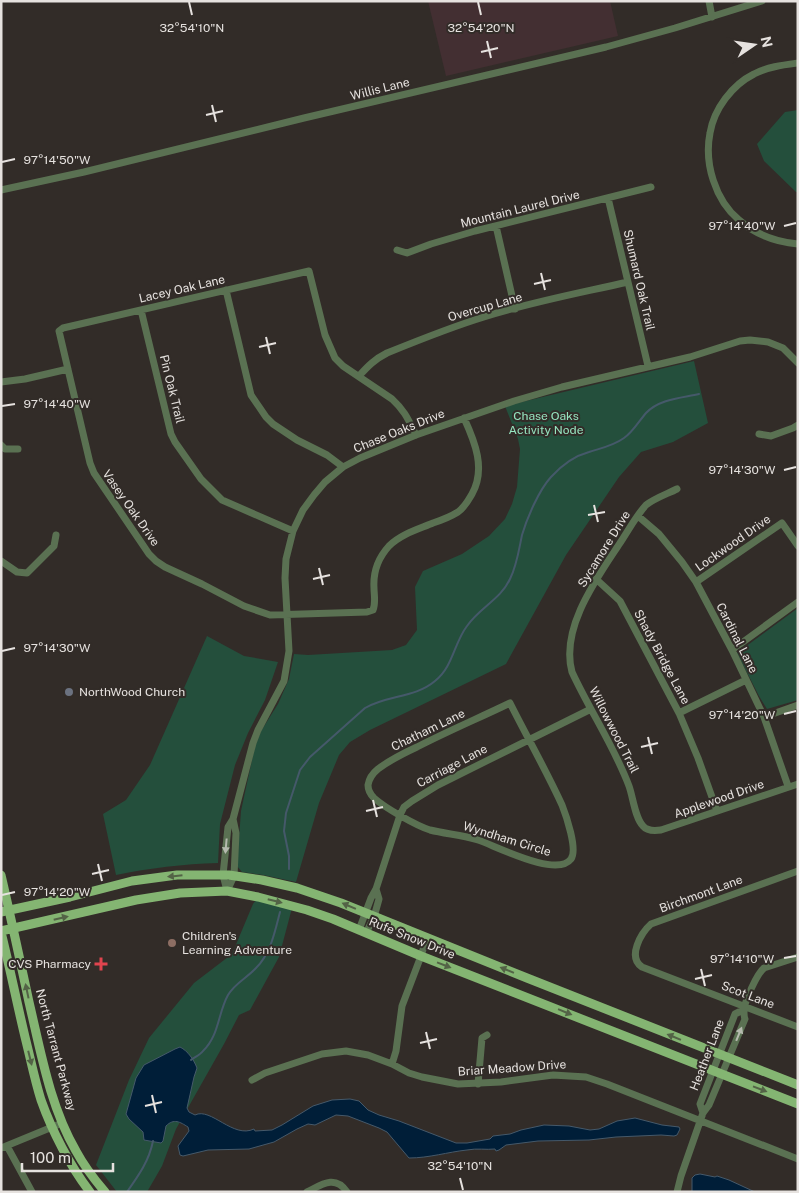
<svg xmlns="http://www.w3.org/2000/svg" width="799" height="1193" font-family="'Public Sans',sans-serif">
	<rect width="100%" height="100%" fill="#322c28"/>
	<path fill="#432f32" d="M428,1h182l8,35 -172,40z"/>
	<path fill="#244f3c" d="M798,110v82h-2l-32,-31 -7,-17 28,-32z
		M694,361l14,62 -35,19 -32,10 -22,25 -53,78 -60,109 -136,66 -20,12 -11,13 -20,48 -23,79 -33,-7 -21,-3 -5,-6 4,-55 14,-65 6,-15 17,-27 11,-25 5,-25 14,1 84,-5 14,-5 11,-15 -2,-43 8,-16 39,-17 27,-18 16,-17 7,-15 5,-17 3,-38 -2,-10 -13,-33z
		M798,608v92l-31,9 -8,-13 -22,-43z
		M207,636l37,20 34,6 -13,38 -17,33 -13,32 -15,59 -2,39c-35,1 -68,5 -102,12l-13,-61 23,-14 24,-35z
		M256,900l36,8 -13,49 -29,53 -11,5 -15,29 -48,85 -14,37 -15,26h-30l-21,-27 33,-85 20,-42 45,-55 38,-29 21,-50z"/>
	<path fill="#001e38" stroke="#45596a" d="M180,1047c8,4 14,13 17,21l-3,9 -7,31 2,4 6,3c16,-8 38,24 59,14l1,2 17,-1 10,-5 31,-19 19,-6 18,-1 9,2 9,9 11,5 20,6 57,22h11l23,-4 3,-3 17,-2 11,-4 23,-5 25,1 21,4 9,-1 18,-8 18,-3 27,7 17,2 1,2 -3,6 -3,1 -13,-1 -45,2 -27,3 -51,1 -32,4 -7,5 -3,1 -1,-2c-9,1 -18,-1 -28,1 -19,2 -38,8 -58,8l-22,-26 -8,-4 -31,-12 -12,-1 -21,10 -7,-1 -11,5 -23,13 -25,7 -41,1 -25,6 -3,-1 -2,-9 11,-15 -1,-4c-8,-5 -14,-9 -22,-1l-3,15 -2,2 -17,-3 -1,-8 -14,-13 -3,-5 10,-36 8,-13 31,-16z
		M700,1174l15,3 2,-1 12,4 26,12h-63v-14l3,-3z"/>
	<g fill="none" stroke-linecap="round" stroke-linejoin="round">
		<path stroke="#45596a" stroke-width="2" d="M289,869v-13l-5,-25 2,-18 14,-43 10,-13 55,-49c22,-13 50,-10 70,-27 18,-14 19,-38 32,-55 12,-18 34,-27 43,-47 7,-14 9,-30 12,-44 5,-17 17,-45 29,-58 10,-11 23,-21 38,-25 12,-4 24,-6 35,-14 9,-6 15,-17 22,-25 13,-14 35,-15 53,-19
			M191,1060c4,-3 9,-5 12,-9 16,-15 15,-38 25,-56 7,-12 19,-17 28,-27 15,-15 19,-37 24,-56
			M127,1192c12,-17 22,-31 26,-51"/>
		<path stroke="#5a7152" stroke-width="7" d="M709,1l3,16
			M798,63c-15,2 -31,4 -44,11 -22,11 -40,35 -44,59 -6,30 5,67 29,87 16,14 38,22 59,24
			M1,190l83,-18 220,-54 302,-71 69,-19 87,-27
			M608,198l40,168
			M496,226l19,83
			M397,250l10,3 24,-9 44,-13 176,-44
			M226,290l25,105 15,22 7,7 24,16 30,15 16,12
			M141,310l30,124 4,8 26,37 21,21 71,31
			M359,376c9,-10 16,-17 28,-23 32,-13 64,-26 97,-36 47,-15 96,-24 144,-35
			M1,382l24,-3 43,-10
			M759,434l12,2 22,-8 5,-3
			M416,435c-8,-16 -11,-24 -24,-36l-49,-33 -8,-8 -10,-23 -16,-64 -246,57 -4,3 31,132 4,10 55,81 7,7 9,6 37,17 42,22 26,9 97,-3 6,-2c3,-7 1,-15 1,-22 -1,-16 5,-31 15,-42 12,-12 30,-17 44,-23 9,-3 17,-6 25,-11 7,-5 10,-11 14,-18 14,-25 3,-52 -8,-76
			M1,445l4,4h13
			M677,489c-10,5 -22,9 -31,16 -10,11 -18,26 -26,38 -23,35 -60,85 -48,129 18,39 42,74 57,114 4,11 6,32 14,40 4,5 11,5 18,4l137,-46
			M638,516l21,18 23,28 14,20 36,68 32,67 24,69
			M1,561l16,11 10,1 27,-27 2,-11
			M596,579l24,22 59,112 19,45 19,53
			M696,582l86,-59 16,23
			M732,650l66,-48
			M510,703c17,34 36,67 52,102 4,10 16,45 9,54 -14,19 -75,-13 -93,-19 -15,-5 -32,-6 -48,-10 -13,-4 -45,-22 -56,-32 -3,-3 -6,-8 -6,-13 1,-6 5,-12 10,-16 12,-9 26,-16 39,-22 31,-16 62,-29 93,-44z
			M679,713l67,-33
			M764,717l34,-12
			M798,871l-147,53c-10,9 -24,33 -9,43l156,60
			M227,891l-4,-16 5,-48 5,-8 20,-76 5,-13 26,-49 5,-30 -4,-73 1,-19 7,-28 10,-21 11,-15 11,-13 18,-15 17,-9 56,-23 98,-34 48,-14 128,-30 50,-16 10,-1 18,2 15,6 15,15
			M227,891l7,-15 2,-43 -3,-14
			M359,930l12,-32 5,-9 24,-74 4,-8 8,-6 26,-16 153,-76
			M366,933l8,-16 5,-18 -3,-10
			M392,1064l4,-13 6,-45 19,-50 6,-19
			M252,1080l13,-7 57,-19 24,-3 22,4 24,9 17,9 13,4 36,7 43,-2 52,-7 33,2 21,7 191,75
			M478,1084l4,-46 5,-3
			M703,1113l-3,-9 35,-90 8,-4
			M7,1146l25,46
			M1,1148l61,-25
			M307,1192c14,-7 28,-18 40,0
			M677,1192l4,-16 22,-63 6,-8 36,-86c-1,-2 -1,-5 -1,-8 0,-9 13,-37 20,-43l34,-11"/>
		<path stroke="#84b572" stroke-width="9" d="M1,875c10,43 19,85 28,127 12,51 21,104 47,149 8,15 18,28 29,41
			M1,912l69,-15 62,-16 45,-6h52l33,5 35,8 44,15 186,75 271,107
			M1,931l135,-31 44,-7 47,-2 31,6 49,13 26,9 88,37 377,148
			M1,932c9,36 16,72 25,109 5,20 9,40 15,59 11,31 29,66 49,92"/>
	</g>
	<defs><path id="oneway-solid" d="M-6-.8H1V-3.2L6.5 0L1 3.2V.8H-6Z" transform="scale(1.25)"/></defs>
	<g fill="#b5baae">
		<use href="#oneway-solid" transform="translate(226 846) rotate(95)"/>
		<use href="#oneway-solid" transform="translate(739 1034) rotate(-68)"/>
	</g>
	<g fill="#536346">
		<use href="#oneway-solid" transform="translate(175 876) rotate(174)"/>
		<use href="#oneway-solid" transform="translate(275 901) rotate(14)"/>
		<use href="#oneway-solid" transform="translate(349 906) rotate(-157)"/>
		<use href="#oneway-solid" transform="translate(61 918) rotate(-13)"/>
		<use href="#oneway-solid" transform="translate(444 965) rotate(21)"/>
		<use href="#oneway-solid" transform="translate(507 970) rotate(-158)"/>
		<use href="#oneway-solid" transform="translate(27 991) rotate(-102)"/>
		<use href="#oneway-solid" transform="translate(565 1012) rotate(22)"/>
		<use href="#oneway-solid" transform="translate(674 1037) rotate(-158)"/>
		<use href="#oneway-solid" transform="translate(30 1058) rotate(76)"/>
		<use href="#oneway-solid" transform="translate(760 1089) rotate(21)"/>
	</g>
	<path fill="none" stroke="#e6e2df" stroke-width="2" d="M189,2l3,13M478,2l3,13M487,41l4,17M481,52l17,-4M212,105l4,17M206,115l17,-4M2,162l13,-3M784,226l12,-3M541,273l4,17M534,284l17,-4M266,337l4,17M259,347l17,-4M2,406l13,-2M784,470l12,-3M594,505l4,17M588,515l17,-3M319,568l4,17M313,579l17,-4M2,651l13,-3M784,714l12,-3M648,737l4,17M641,747l17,-4M373,800l4,17M366,811l17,-4M98,864l4,17M92,874l17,-4M2,895l13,-3M784,958l12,-2M701,969l4,17M695,979l17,-4M426,1032l4,17M420,1043l17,-4M152,1095l4,18M145,1106l17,-4M460,1178l3,12"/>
	<circle fill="#6b7280" stroke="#322c28" stroke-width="2" cx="69" cy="692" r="5"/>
	<circle fill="#8d6e63" stroke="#322c28" stroke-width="2" cx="172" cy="943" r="5"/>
	<path fill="#e0444e" stroke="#322c28" stroke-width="2" d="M98.5 956.5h5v5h5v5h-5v5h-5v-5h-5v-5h5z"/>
	<g text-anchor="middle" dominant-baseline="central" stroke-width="4" stroke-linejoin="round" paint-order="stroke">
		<g font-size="12" fill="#e6e2df" stroke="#322c28">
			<text transform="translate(380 89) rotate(-14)">Willis Lane</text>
			<text transform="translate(520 209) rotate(-14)">Mountain Laurel Drive</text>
			<text transform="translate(639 280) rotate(77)">Shumard Oak Trail</text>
			<text transform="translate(182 289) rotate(-13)">Lacey Oak Lane</text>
			<text transform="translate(485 307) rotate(-16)">Overcup Lane</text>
			<text transform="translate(172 389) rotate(76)">Pin Oak Trail</text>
			<text transform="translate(399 431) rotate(-22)">Chase Oaks Drive</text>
			<text transform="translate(131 508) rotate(55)">Vasey Oak Drive</text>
			<text transform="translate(733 543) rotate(-35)">Lockwood Drive</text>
			<text transform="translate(604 549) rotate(-58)">Sycamore Drive</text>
			<text transform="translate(737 638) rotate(63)">Cardinal Lane</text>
			<text transform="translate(662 657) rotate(62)">Shady Bridge Lane</text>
			<text transform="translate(428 730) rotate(-26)">Chatham Lane</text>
			<text transform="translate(614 730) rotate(63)">Willowwood Trail</text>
			<text transform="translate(452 766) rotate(-28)">Carriage Lane</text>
			<text transform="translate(719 799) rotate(-19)">Applewood Drive</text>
			<text transform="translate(507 839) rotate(17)">Wyndham Circle</text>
			<text transform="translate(701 894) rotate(-20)">Birchmont Lane</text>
			<text transform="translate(412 938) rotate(22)">Rufe Snow Drive</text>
			<text transform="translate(748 995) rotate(21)">Scot Lane</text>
			<text transform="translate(56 1050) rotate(75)">North Tarrant Parkway</text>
			<text transform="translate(707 1055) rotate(-69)">Heather Lane</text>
			<text transform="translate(512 1068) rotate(-4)">Briar Meadow Drive</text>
		</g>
		<g font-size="12" fill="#96e5c0" stroke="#322c28">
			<text x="546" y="416">Chase Oaks<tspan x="546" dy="14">Activity Node</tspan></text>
		</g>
		<g font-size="12" fill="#e6e2df" stroke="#322c28" text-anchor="start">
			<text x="79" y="692">NorthWood Church</text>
			<text x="182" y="936">Children's<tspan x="182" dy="14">Learning Adventure</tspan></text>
			<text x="91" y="964" text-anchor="end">CVS Pharmacy</text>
		</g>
	</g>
	<g font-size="12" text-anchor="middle" fill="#e6e2df" stroke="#322c28" stroke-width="4" stroke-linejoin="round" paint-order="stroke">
		<text x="192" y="32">32°54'10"N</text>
		<text x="481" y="32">32°54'20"N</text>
		<text x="57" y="164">97°14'50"W</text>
		<text x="742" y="230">97°14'40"W</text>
		<text x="57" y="408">97°14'40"W</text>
		<text x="742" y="474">97°14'30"W</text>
		<text x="57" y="652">97°14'30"W</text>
		<text x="742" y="719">97°14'20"W</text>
		<text x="57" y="896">97°14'20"W</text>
		<text x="742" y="963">97°14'10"W</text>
		<text x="460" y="1170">32°54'10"N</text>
	</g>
	<rect width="799" height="1193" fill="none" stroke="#e6e2df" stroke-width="5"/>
	<g transform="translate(754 45) rotate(77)" stroke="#322c28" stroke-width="4" paint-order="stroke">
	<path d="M0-4L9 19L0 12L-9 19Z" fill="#e6e2df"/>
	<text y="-8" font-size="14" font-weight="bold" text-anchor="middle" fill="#e6e2df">N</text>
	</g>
	<path d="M22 1163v8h91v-8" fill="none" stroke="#e6e2df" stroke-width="2.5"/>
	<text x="30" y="1163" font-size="15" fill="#e6e2df" stroke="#322c28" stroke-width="4" paint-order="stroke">100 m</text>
</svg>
